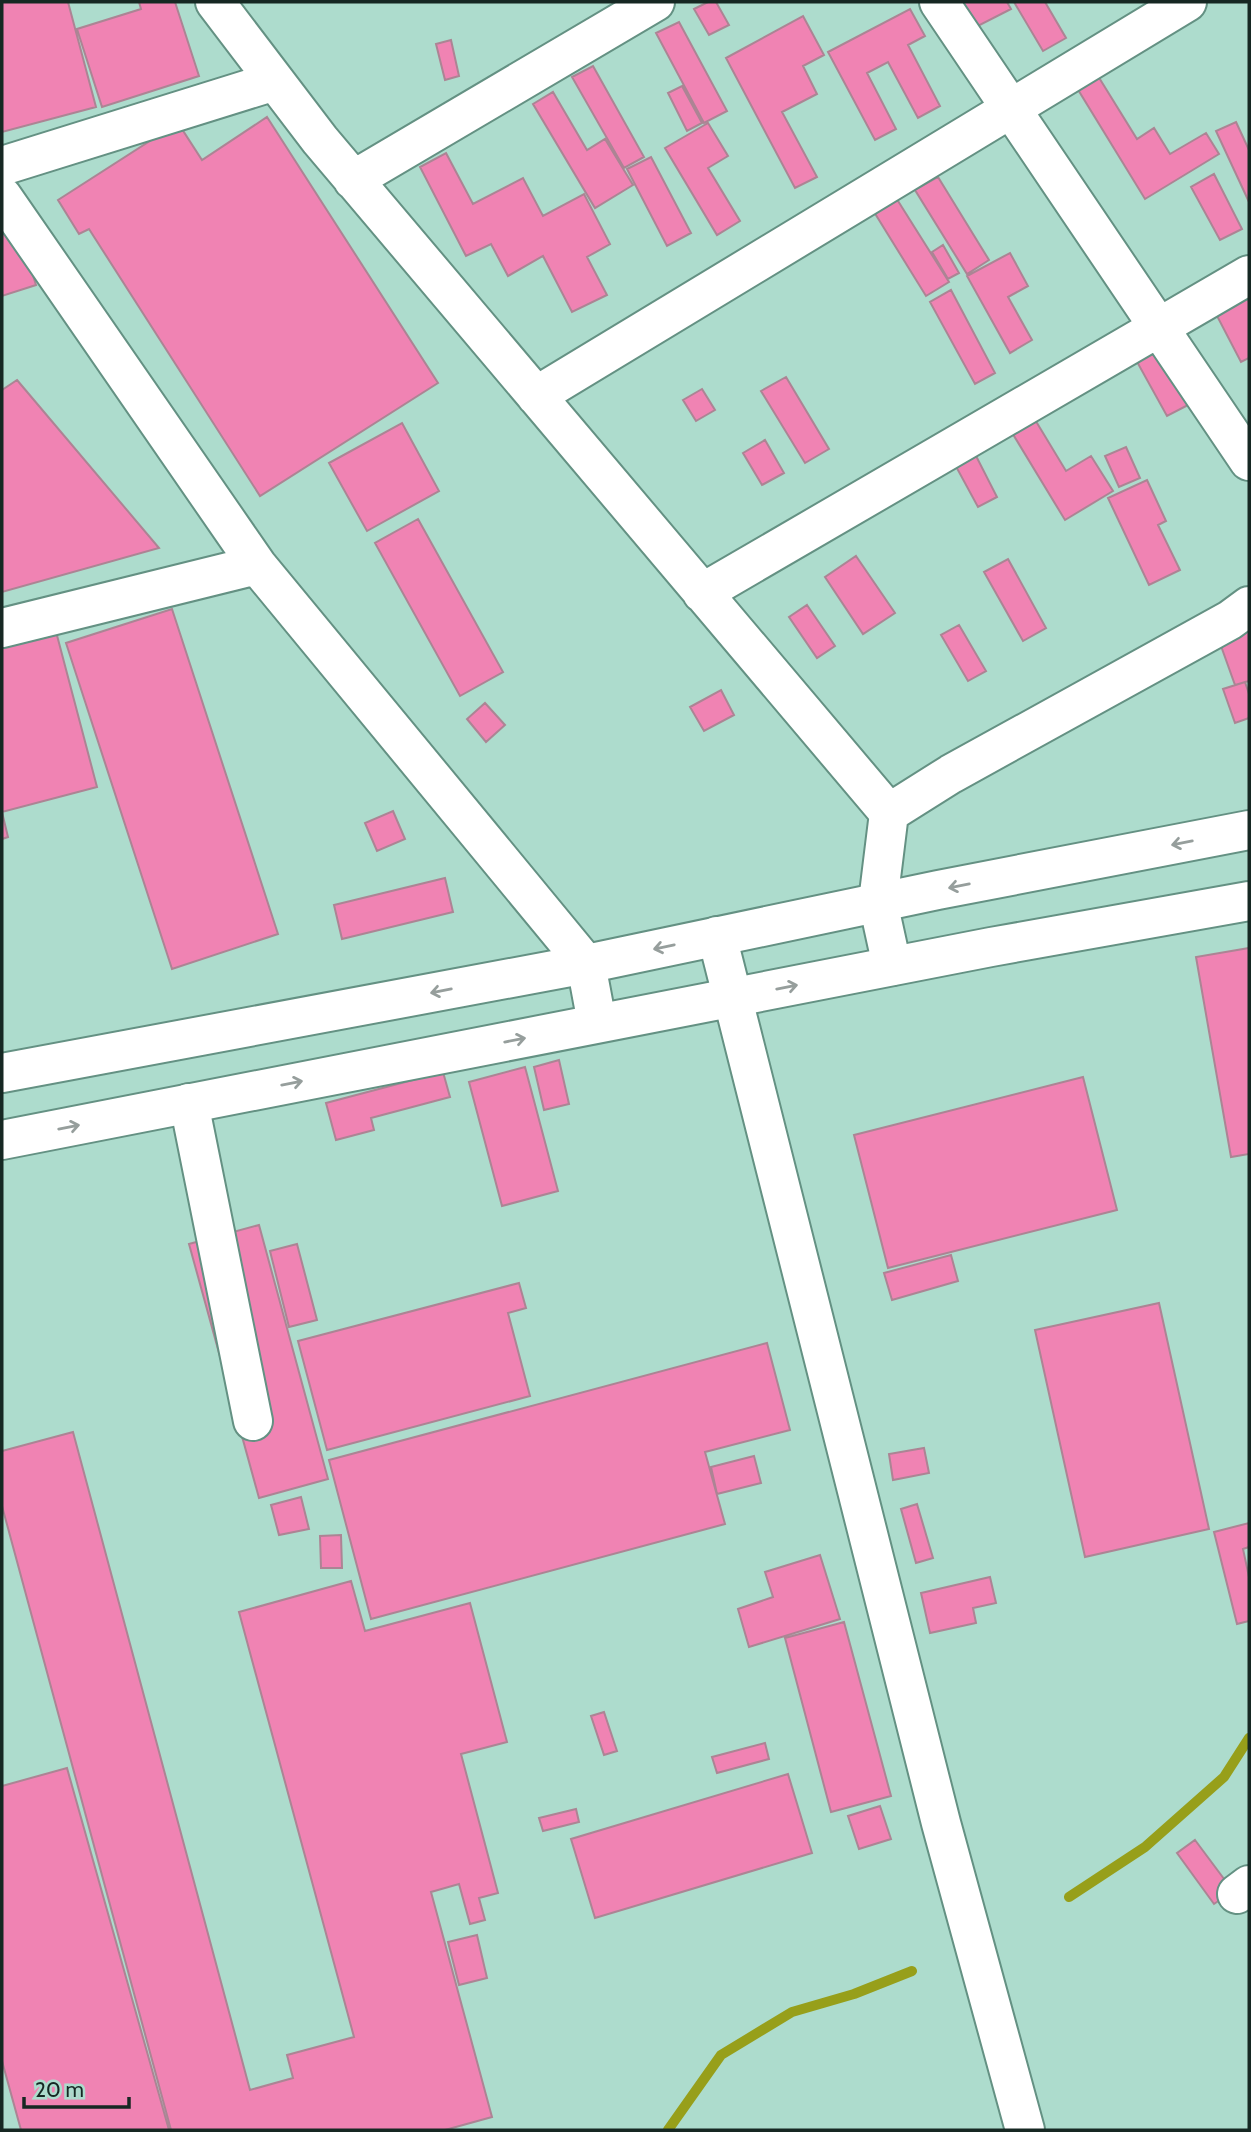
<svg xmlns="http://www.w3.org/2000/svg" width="1251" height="2132" font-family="Cabin,sans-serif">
	<rect width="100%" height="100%" fill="#addccd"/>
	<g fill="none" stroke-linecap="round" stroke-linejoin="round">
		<path stroke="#979f1a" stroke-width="10" d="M1069,1897l76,-50 79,-70 25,-39
			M668,2130l53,-75 71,-43 62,-18 58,-23"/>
	</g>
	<path fill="#f083b3" stroke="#ac8494" stroke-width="2" d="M2,2h66l28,105 -94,25z
		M139,2h36l24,74 -97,31 -25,-78 64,-20z
		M708,2h8l13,23 -20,10 -15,-26z
		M958,2h49l4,7 -39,20z
		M1014,2h31l21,36 -23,13z
		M910,9l15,27 -17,9 32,61 -22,12 -30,-56 -21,11 29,56 -21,11 -47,-88z
		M803,16l21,39 -21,11 14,28 -35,18 35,65 -22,11 -69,-130z
		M679,22l48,89 -23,12 -48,-90z
		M451,40l8,36 -14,4 -9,-36z
		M593,66l51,91 -20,11 -52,-91z
		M1098,76l39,63 17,-11 16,26 36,-21 13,21 -74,45 -68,-111z
		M682,86l20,37 -15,8 -19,-38z
		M553,92l34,58 18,-11 28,46 -38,23 -62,-104z
		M267,117l171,266 -178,113 -171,-267 -10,5 -21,-34 120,-77 24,37z
		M1236,122l13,28v52l-33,-71z
		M708,123l20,33 -20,12 32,53 -23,14 -52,-87z
		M446,153l27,51 50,-26 20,38 41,-22 26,50 -23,13 20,38 -35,17 -29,-56 -35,20 -17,-32 -25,12 -46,-89z
		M651,157l40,76 -24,13 -40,-77z
		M1214,174l28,55 -22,11 -29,-53z
		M938,177l51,83 -22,14 -52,-84z
		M893,193l56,89 -23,14 -55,-89z
		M11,205l25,80 -34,11v-88z
		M943,245l16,28 -11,6 -16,-27z
		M1010,253l18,33 -20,11 24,43 -22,13 -43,-77z
		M951,290l44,83 -20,11 -45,-82z
		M1247,298l2,4v56l-8,4 -25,-48z
		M1159,348l31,56 -23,12 -31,-56z
		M786,377l43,72 -24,14 -44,-72z
		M17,380l142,168 -157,44v-202z
		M702,389l13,21 -19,11 -13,-21z
		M1034,418l32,53 25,-15 22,35 -48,29 -54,-89z
		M402,423l37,68 -72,40 -38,-68z
		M765,440l19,33 -22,12 -19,-32z
		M1126,447l14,31 -21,9 -14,-31z
		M973,450l24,47 -19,10 -25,-46z
		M1147,480l19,41 -8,4 22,45 -31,15 -41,-87z
		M418,519l85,153 -43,24 -85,-153z
		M856,556l39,57 -32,21 -38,-57z
		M1008,559l38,69 -23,13 -39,-69z
		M807,605l28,41 -18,12 -28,-41z
		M172,609l106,325 -106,35 -106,-326z
		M1211,618l38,11v52l-14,4z
		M54,624l43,163 -95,25v-174z
		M959,625l27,46 -18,10 -27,-46z
		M1245,682l4,12v24l-14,5 -12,-34z
		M721,690l13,25 -30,16 -14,-24z
		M485,703l20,22 -19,17 -19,-23z
		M393,811l12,28 -28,12 -12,-28z
		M2,812l6,25 -6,2z
		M445,878l8,34 -111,27 -8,-34z
		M1249,948v206l-18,3 -35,-200z
		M559,1060l10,44 -25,6 -10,-43z
		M525,1067l33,124 -56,15 -33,-124z
		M443,1072l7,25 -79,21 3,12 -38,10 -10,-37z
		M1083,1077l34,133 -229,58 -34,-133z
		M259,1225l69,254 -69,19 -70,-254z
		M297,1244l20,76 -28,7 -19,-76z
		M951,1255l7,26 -66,19 -8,-27z
		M519,1283l7,25 -18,5 22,83 -203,54 -29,-109z
		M1159,1303l50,226 -124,28 -50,-227z
		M767,1343l23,87 -85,22 20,72 -354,95 -42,-159z
		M73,1432l177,658 43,-12 -6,-23 67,-18 -115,-425 112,-31 14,50 105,-28 37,139 -46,12 37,139 -19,5 6,22 -15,4 -11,-40 -28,8 61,225 -47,13h-274l-169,-624v-55z
		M924,1448l5,25 -36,7 -4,-26z
		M754,1456l7,27 -44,11 -6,-27z
		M301,1497l8,32 -30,6 -8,-30z
		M917,1504l16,54 -17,5 -15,-54z
		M1249,1523v24l-6,2 6,28v44l-12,3 -23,-92z
		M341,1535l1,33h-21l-1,-32z
		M820,1555l20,64 -91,28 -11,-38 35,-12 -8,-25z
		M990,1577l6,26 -23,5 3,15 -46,10 -9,-40z
		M844,1622l47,174 -60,16 -46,-174z
		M604,1712l13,39 -13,4 -13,-39z
		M765,1743l4,16 -52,14 -5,-16z
		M67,1768l102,362h-148l-19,-69v-275z
		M788,1774l24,79 -217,65 -24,-79z
		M880,1806l11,33 -32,10 -11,-33z
		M576,1809l3,13 -36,9 -4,-13z
		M1195,1840l38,51 -19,13 -37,-51z
		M477,1935l10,43 -28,7 -11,-43z"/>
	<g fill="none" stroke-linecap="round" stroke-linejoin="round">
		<defs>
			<path id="minor" d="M215,2l105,138 569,673 -11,89 14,64
				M939,2l310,459
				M2,166l273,-85
				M353,180l302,-178
				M2,196l255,369 329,399 11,59
				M536,396l651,-394
				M702,593l547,-318
				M2,628l255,-63
				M889,813l62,-39 279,-154 19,-14
				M717,936l224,887 84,307
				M189,1103l64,318
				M1237,1894l12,-9"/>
			<path id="major" d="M2,1073l584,-109 352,-74 311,-60
				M2,1140l989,-193 258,-46"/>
		</defs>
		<use href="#minor" stroke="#649183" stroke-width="42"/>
		<use href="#major" stroke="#649183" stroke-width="42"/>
		<use href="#minor" stroke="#fff" stroke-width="38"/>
		<use href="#major" stroke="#fff" stroke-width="38"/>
	</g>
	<defs><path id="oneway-shaft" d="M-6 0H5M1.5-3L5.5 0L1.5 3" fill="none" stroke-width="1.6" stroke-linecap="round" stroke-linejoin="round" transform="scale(1.75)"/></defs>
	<g stroke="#969e9c">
		<use href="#oneway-shaft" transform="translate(1182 843) rotate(169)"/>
		<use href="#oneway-shaft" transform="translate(959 886) rotate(169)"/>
		<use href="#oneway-shaft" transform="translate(664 947) rotate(168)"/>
		<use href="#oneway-shaft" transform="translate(787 987) rotate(-11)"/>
		<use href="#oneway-shaft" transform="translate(441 991) rotate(169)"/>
		<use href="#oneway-shaft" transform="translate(515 1040) rotate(-11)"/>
		<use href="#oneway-shaft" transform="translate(292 1083) rotate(-11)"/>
		<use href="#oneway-shaft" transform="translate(69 1127) rotate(-11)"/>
	</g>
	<rect width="1251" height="2132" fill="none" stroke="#162823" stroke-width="7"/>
	<path d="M24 2097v10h105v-10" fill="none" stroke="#162823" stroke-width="3.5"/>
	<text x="35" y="2097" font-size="21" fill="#162823" stroke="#addccd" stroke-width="5" paint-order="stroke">20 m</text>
</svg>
